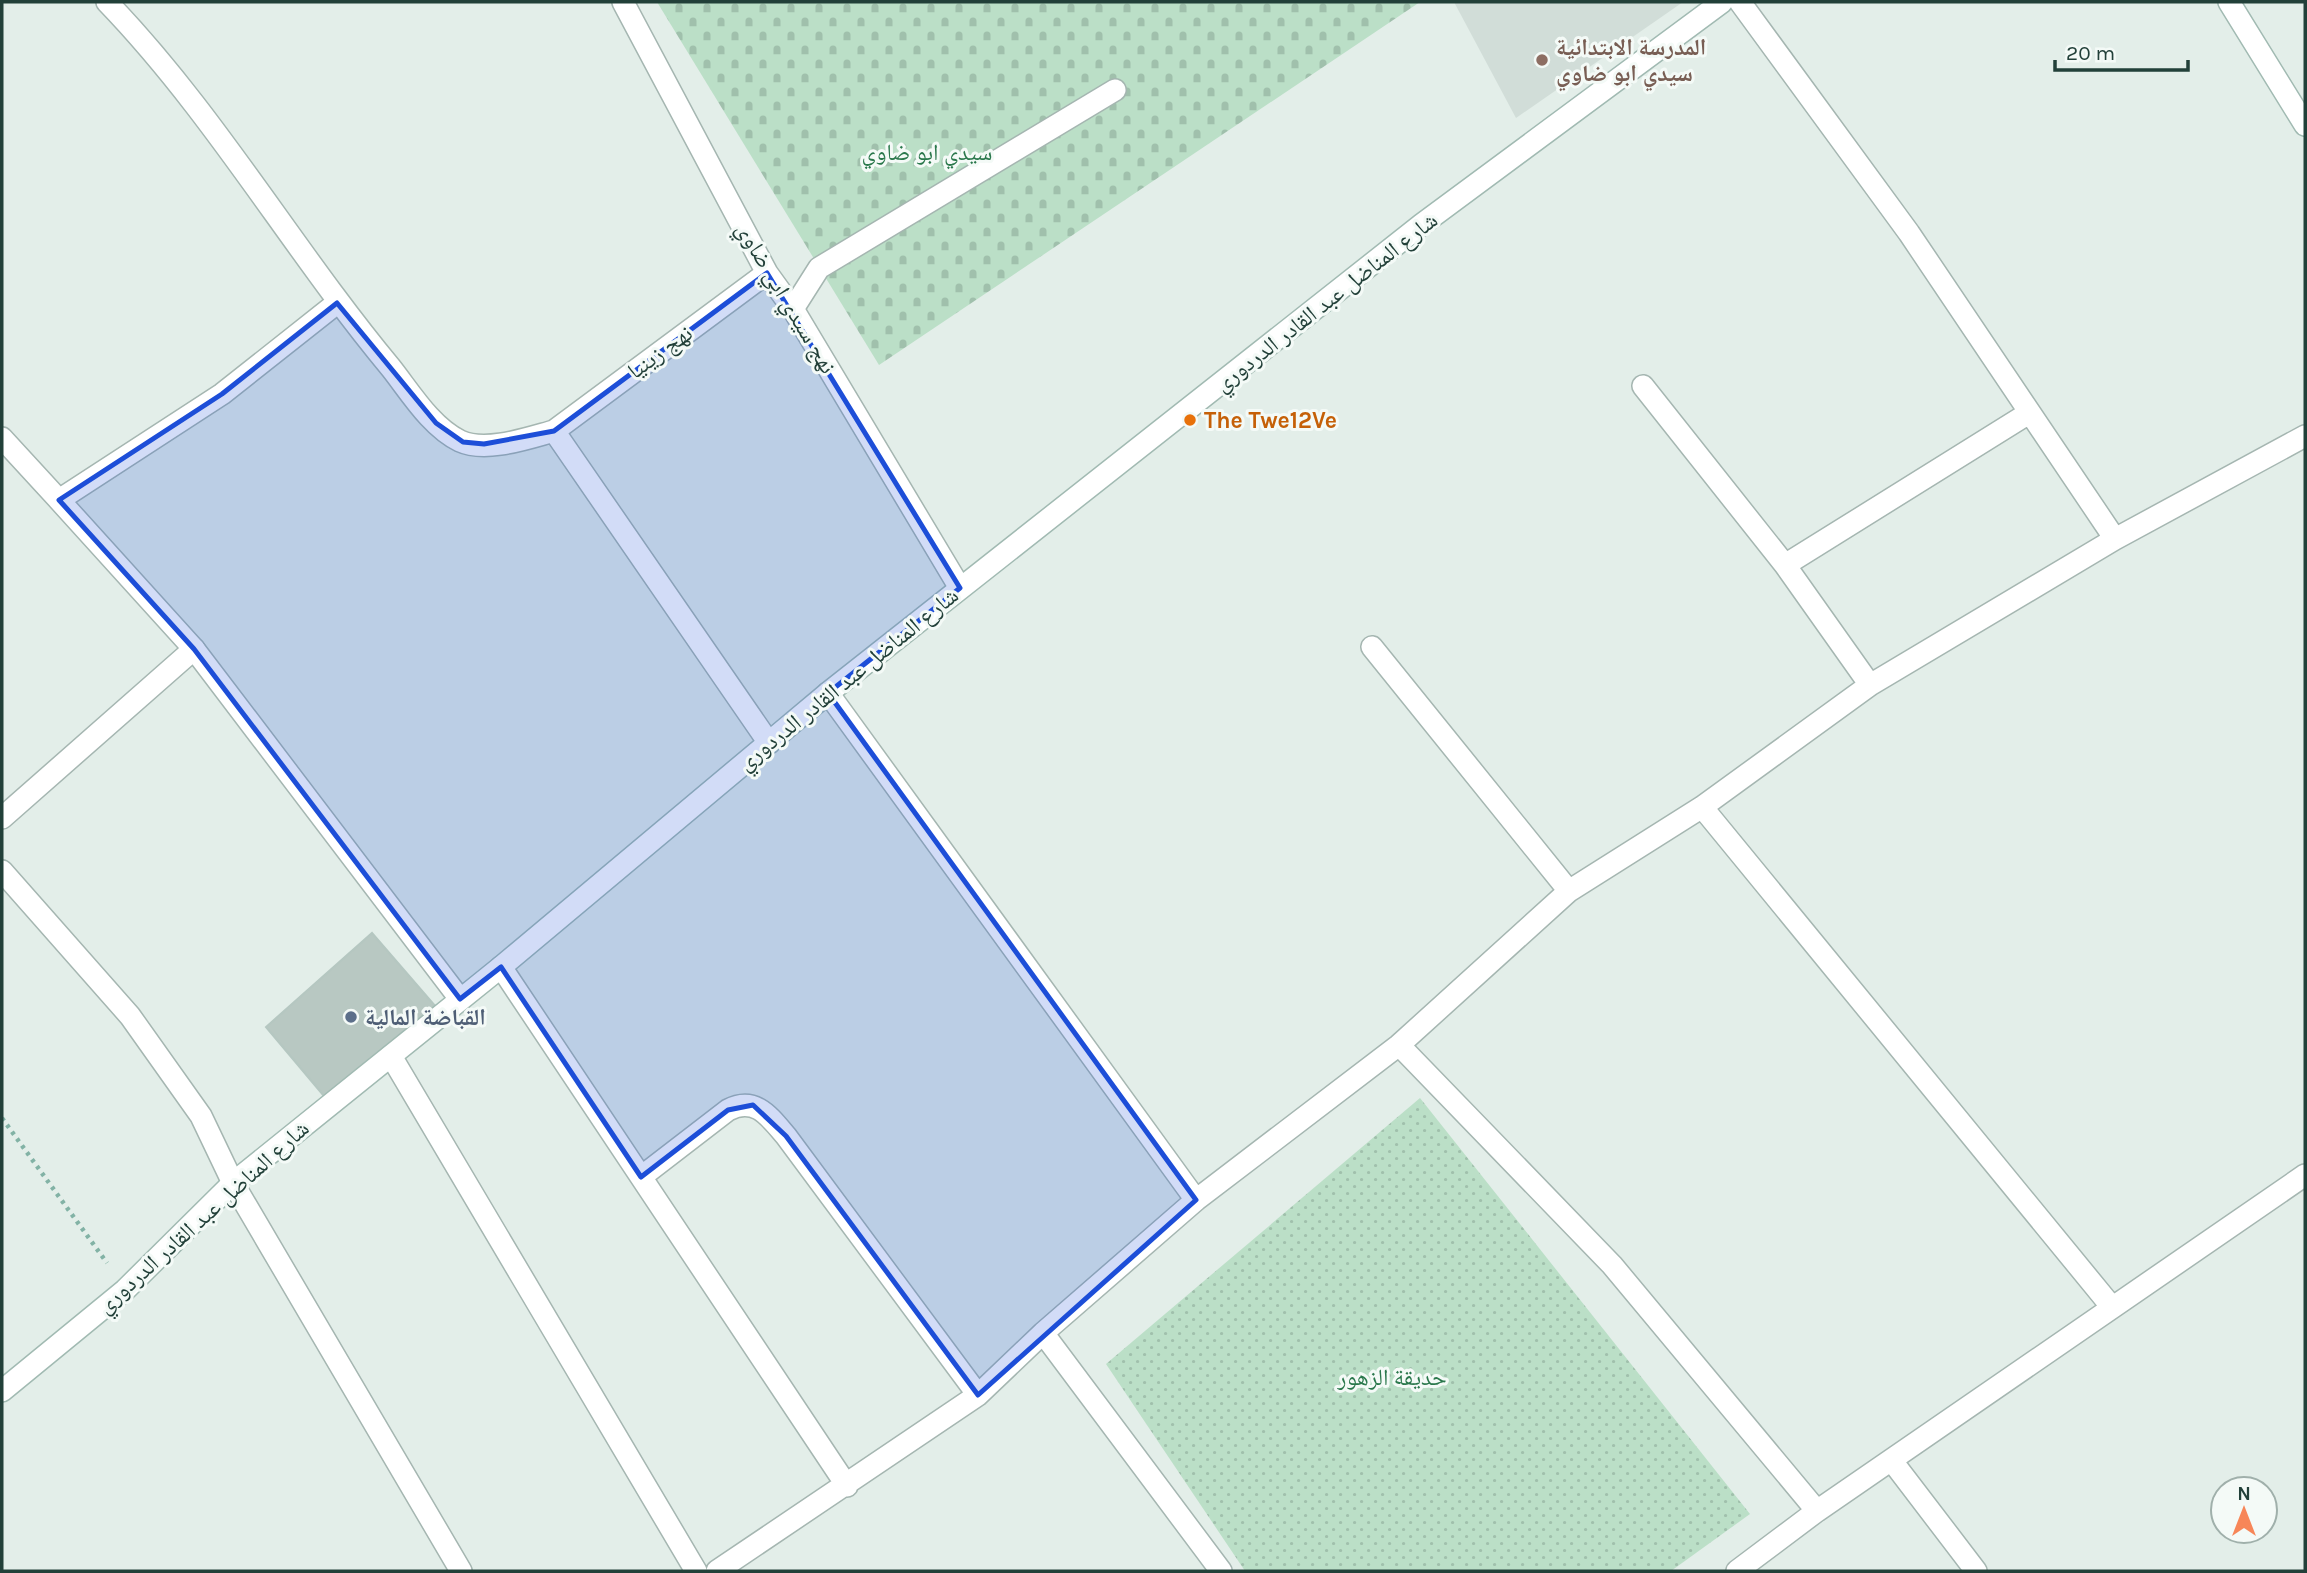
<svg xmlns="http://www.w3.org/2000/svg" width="2307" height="1573" font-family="Karla,'Noto Naskh Arabic',sans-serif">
	<defs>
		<pattern id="cemetery-stones" width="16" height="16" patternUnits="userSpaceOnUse" patternTransform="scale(1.75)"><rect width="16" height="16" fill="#bbdfc7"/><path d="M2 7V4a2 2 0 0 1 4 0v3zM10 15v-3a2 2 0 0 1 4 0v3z" fill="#a0c0ac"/></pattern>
		<pattern id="garden-dots" width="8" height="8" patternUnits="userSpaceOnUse" patternTransform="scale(1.75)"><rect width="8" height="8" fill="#bbdfc7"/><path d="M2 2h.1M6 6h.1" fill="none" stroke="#a0c0ac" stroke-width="1.8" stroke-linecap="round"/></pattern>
	</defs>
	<rect width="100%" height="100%" fill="#e3eee9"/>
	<path fill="#d1ddd8" d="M1454,2h229l-167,116z"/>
	<path fill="url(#cemetery-stones)" d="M657,2h763l-541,363z"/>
	<path fill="url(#garden-dots)" d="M1420,1098l330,416 -79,57h-426l-139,-207z"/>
	<path fill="#b8c8c2" stroke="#b5c7c1" stroke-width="2" d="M372,933l64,74 -107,95 -63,-75z"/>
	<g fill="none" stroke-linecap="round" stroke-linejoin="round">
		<defs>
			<path id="lane" d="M793,309l26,-41 296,-178
				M2,818l192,-169
				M2,871l128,145 71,100 32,67"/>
			<path id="street" d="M107,2c108,112 185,247 284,366 19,24 40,59 69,73 26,12 68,-3 94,-10l215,312
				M623,2l144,271 26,36 167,279
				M1740,2l169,231 206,306
				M337,303l-115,91 -163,106 135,149 266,350
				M1643,386l142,179 85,120
				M554,431l213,-158
				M2,438l57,62
				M1785,565l244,-152
				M1372,647l197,244
				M828,693l368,507
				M1702,807l409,499
				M501,967l346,519
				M1399,1045l213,220 205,246
				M391,1056l305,515
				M641,1177l87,-67c27,-14 41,6 58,26l192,259
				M233,1183l228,388
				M1043,1333l178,238
				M1892,1461l84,110
				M717,1571l261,-176 65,-62 153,-133 203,-155 170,-154 133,-84 168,-122 245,-146 190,-103
				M1737,1571l80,-60 488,-336"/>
			<path id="secondary" d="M2229,2l76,123
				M2,1391l123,-101 108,-107 268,-216 327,-274 593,-468 301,-223"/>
		</defs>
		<use href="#lane" stroke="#a5b6b1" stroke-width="24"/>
		<use href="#street" stroke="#a5b6b1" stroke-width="24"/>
		<use href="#secondary" stroke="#a1bab2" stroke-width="24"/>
		<path stroke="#82b2a5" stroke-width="4.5" stroke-dasharray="3.5 5" stroke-linecap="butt" d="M2,1118l105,145"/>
		<use href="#lane" stroke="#fff" stroke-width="21"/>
		<use href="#street" stroke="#fff" stroke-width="21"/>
		<use href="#secondary" stroke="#fff" stroke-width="21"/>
	</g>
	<path fill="#1d4ed8" fill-opacity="0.2" stroke="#1d4ed8" stroke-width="5" stroke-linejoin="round" d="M767,273l193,315 -132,105 368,507 -218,195 -192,-259 -33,-31 -25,5 -87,67 -140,-210 -41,32 -266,-350 -135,-149 163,-106 115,-91 99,120 27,19 21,2 70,-13z"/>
	<circle fill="#8d6e63" stroke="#f4faf7" stroke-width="2.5" cx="1542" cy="60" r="7"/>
	<circle fill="#e8710a" stroke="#f4faf7" stroke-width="2.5" cx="1190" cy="420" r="7"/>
	<circle fill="#5c6f8a" stroke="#f4faf7" stroke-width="2.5" cx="351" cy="1017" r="7"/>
	<g text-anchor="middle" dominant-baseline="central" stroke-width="6" stroke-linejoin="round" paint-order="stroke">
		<g font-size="23" font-weight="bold" fill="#785e54" stroke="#f4faf7" text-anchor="start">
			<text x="1556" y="47">المدرسة الابتدائية<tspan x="1556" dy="26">سيدي ابو ضاوي</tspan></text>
		</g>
		<g font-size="23" fill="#2a784c" stroke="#f4faf7">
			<text x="927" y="152">سيدي ابو ضاوي</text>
			<text x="1392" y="1377">حديقة الزهور</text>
		</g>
		<g font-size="23" fill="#224039" stroke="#f4faf7">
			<text transform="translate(786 298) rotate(59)">نهج سيدي ابي ضاوي</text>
			<text transform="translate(1326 302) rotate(-38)">شارع المناضل عبد القادر الدردوري</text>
			<text transform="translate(660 352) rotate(-36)">نهج زينيا</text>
			<text transform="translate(848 679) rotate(-39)">شارع المناضل عبد القادر الدردوري</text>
			<text transform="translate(203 1217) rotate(-42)">شارع المناضل عبد القادر الدردوري</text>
		</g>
		<g font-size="23" font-weight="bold" fill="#c56008" stroke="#f4faf7" text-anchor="start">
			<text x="1204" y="420">The Twe12Ve</text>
		</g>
		<g font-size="23" font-weight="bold" fill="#4e5e75" stroke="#f4faf7" text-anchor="start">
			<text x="365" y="1017">القباضة المالية</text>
		</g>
	</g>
	<rect width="2307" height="1573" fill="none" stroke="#224039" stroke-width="7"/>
	<g transform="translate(2244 1510)"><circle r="33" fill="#f4faf7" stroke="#a0b0ab" stroke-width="2"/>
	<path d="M0-5L12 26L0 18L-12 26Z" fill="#f78658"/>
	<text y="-10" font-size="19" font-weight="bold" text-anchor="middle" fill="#224039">N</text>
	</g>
	<path d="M2055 60v10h133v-10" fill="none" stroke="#224039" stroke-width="3.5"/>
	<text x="2066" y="60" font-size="21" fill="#224039" stroke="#f4faf7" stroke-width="5" paint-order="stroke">20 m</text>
</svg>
